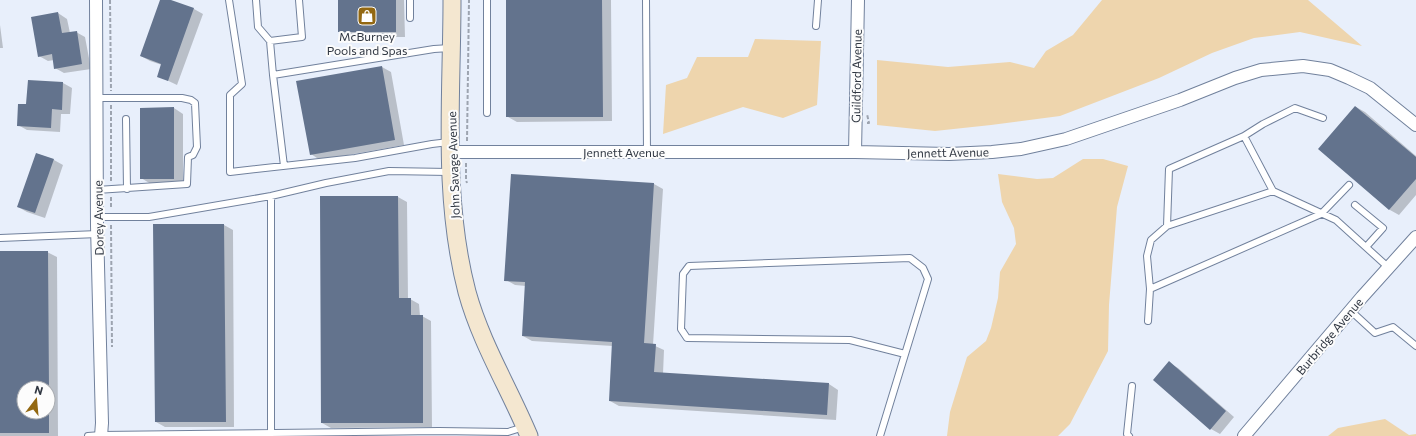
<svg xmlns="http://www.w3.org/2000/svg" width="1416" height="436" font-family="Commissioner,sans-serif">
	<rect width="100%" height="100%" fill="#e8effb"/>
	<path fill="#eed5ad" d="M1102,0h206l54,46 -62,-14 -46,6 -42,15 -53,25 -99,38 -69,9 -56,6 -58,-6v-65l71,7 62,-5 24,6 12,-17 27,-16z
		M755,39l66,2 -4,64 -34,13 -40,-11 -80,27 3,-49 21,-7 10,-21h51z
		M1083,159h20l25,7 -11,41 -8,98 -1,46 -38,73 -12,12h-111l3,-24 17,-55 19,-16 5,-13 7,-30 2,-26 16,-28 -2,-16 -12,-26 -4,-28 39,5 16,-1z
		M1385,419l24,16 7,-1v2h-88l10,-8z"/>
	<path fill="#0003" fill-rule="evenodd" d="M161,0h7l26,9 9,5 -26,71 -19,-9 4,-11 -12,-4 -9,-5z
		M339,0h65l1,37h-57l-9,-5z
		M507,0h104l1,121 -95,1 -9,-5z
		M58,13l9,6 3,14 6,-1 9,5 6,32 -27,4 -9,-5 -1,-8 -6,1 -9,-5 -7,-38z
		M0,25l3,23h-3z
		M382,67l9,5 13,73 -84,15 -9,-6z
		M63,83l9,5 -2,26h-9l-1,18 -33,-2 -9,-5 9,-20z
		M1356,107l9,5 51,44v39l-17,20 -9,-5 -71,-61z
		M174,108l9,6v70h-32l-10,-6z
		M37,154l17,6 9,5 -18,53 -18,-6 -9,-5z
		M512,175l142,9 9,5 -10,156 11,5 -1,24 166,10 9,6 -2,30 -217,-14 -9,-5 3,-55 -81,-5 -9,-5 3,-50 -11,-1 -9,-5z
		M321,197h77l9,5 1,97h2l9,5 1,12h2l9,5 1,106 -101,1 -9,-5z
		M154,225h70l9,5 1,197h-69l-9,-5z
		M0,252h47l10,5 1,179h-58zM24,388h24v24h-24z
		M1169,363l9,5 56,49 -14,17 -9,-5z"/>
	<path fill="#63738d" d="M160,0h11l23,8 -26,73 -11,-4 4,-13 -21,-8z
		M338,0h58v32h-58z
		M506,0h96l1,117h-97z
		M58,12l4,21 15,-2 5,33 -28,5 -2,-15 -14,3 -7,-40z
		M382,66l13,74 -85,15 -14,-74z
		M28,80l35,2 -1,28 -10,-1 -1,19 -34,-2 1,-22h8z
		M1355,106l61,51v22l-27,31 -71,-61z
		M174,107v72h-34v-71z
		M36,153l18,6 -19,54 -18,-6z
		M511,174l143,9 -10,160 12,1 -2,28 175,11 -2,32 -218,-14 3,-59 -90,-6 3,-54 -21,-1z
		M320,196h78l1,102h12v17h12v108h-102z
		M153,224h71l2,198h-71z
		M0,251h48l1,137h-25v24h25v21h-49z
		M1169,361l57,50 -16,19 -57,-50z"/>
	<g fill="none" stroke-linecap="round" stroke-linejoin="round">
		<defs>
			<path id="lane" d="M229,0l13,84 -12,11v77l125,-14 77,-14 17,-2
				M256,0l2,27 12,14
				M410,0v18
				M487,0v113
				M646,0l1,152
				M816,26l2,-26
				M273,75l-3,-34 32,-4 -3,-37
				M96,98h86l9,2 4,3 2,44 -4,8 -5,2 -1,27 -90,6
				M1323,118l-28,-10 -32,16 -19,12 29,55 63,29 53,48
				M126,119l1,70
				M1244,136l-75,33 -2,57 -16,14 -4,16 3,33 171,-75 28,-29
				M284,166l-11,-91 161,-26 16,-1
				M271,196v238
				M1355,205l28,23 -17,19
				M97,217h52l122,-21 55,-13 63,-12 60,1
				M1167,226l106,-35
				M0,238l98,-4
				M1351,311l24,22 18,-6 23,19
				M1148,321l2,-32
				M88,436l13,-1 338,-4 69,1 16,-5
				M880,436l48,-157 -5,-11 -13,-10 -221,8 -6,8 -2,55 6,9 163,2 55,14
				M1129,436l-2,-2 5,-48"/>
			<path id="street" d="M96,0l1,226 5,197 -1,13
				M450,152h405l94,2 43,-2 29,-3 45,-10 114,-39 55,-22 26,-8 42,-4 27,4 19,8 21,10 46,37
				M855,152l3,-152
				M1244,436l118,-139 54,-60"/>
			<path id="secondary" d="M452,0c0,98 -10,196 15,292 14,51 42,96 62,144"/>
		</defs>
		<use href="#lane" stroke="#71819c" stroke-width="8"/>
		<use href="#street" stroke="#71819c" stroke-width="14"/>
		<use href="#secondary" stroke="#71819c" stroke-width="19"/>
		<path stroke="#9da4b0" stroke-width="2" stroke-dasharray="4 2" stroke-linecap="butt" d="M110,0l1,91
			M111,105v76
			M867,123h2l-2,-9
			M467,141l2,-141
			M466,163v17l1,3
			M111,197v12
			M111,225l1,122"/>
		<use href="#lane" stroke="#fff" stroke-width="6"/>
		<use href="#street" stroke="#fff" stroke-width="12"/>
		<use href="#secondary" stroke="#f4e7d0" stroke-width="17"/>
	</g>
	<defs>
		<symbol id="shop-square" viewBox="-11 -11 22 22"><rect x="-9" y="-9" width="18" height="18" rx="4" fill="#936812" stroke="#fcfcfc"/><path d="M-5-2.5h2.3a2.7 3.5 0 0 1 5.4 0H5L5.5 6h-11ZM-1.5-2.5h3a1.5 2.3 0 0 0-3 0Z" fill="#fff"/></symbol>
	</defs>
	<g fill-rule="evenodd">
		<use href="#shop-square" x="356" y="5" width="22" height="22"/>
	</g>
	<g text-anchor="middle" dominant-baseline="central" stroke-width="4" stroke-linejoin="round" paint-order="stroke">
		<g font-size="12" fill="#303742" stroke="#fcfcfc">
			<text x="367" y="36">McBurney<tspan x="367" dy="14">Pools and Spas</tspan></text>
		</g>
		<g font-size="12" fill="#303742" stroke="#fcfcfc">
			<text transform="translate(856 76) rotate(-89)">Guildford Avenue</text>
			<text x="624" y="152">Jennett Avenue</text>
			<text transform="translate(948 152) rotate(-1)">Jennett Avenue</text>
			<text transform="translate(453 165) rotate(-92)">John Savage Avenue</text>
			<text transform="translate(98 218) rotate(-91)">Dorey Avenue</text>
			<text transform="translate(1329 336) rotate(-50)">Burbridge Avenue</text>
		</g>
	</g>
	<g transform="translate(36 400) rotate(16)"><circle r="19" fill="#fcfcfc" stroke="#aaadb2"/>
	<path d="M0-3L7 15L0 10L-7 15Z" fill="#936812"/>
	<text y="-6" font-size="11" font-weight="bold" text-anchor="middle" fill="#303742">N</text>
	</g>
</svg>
